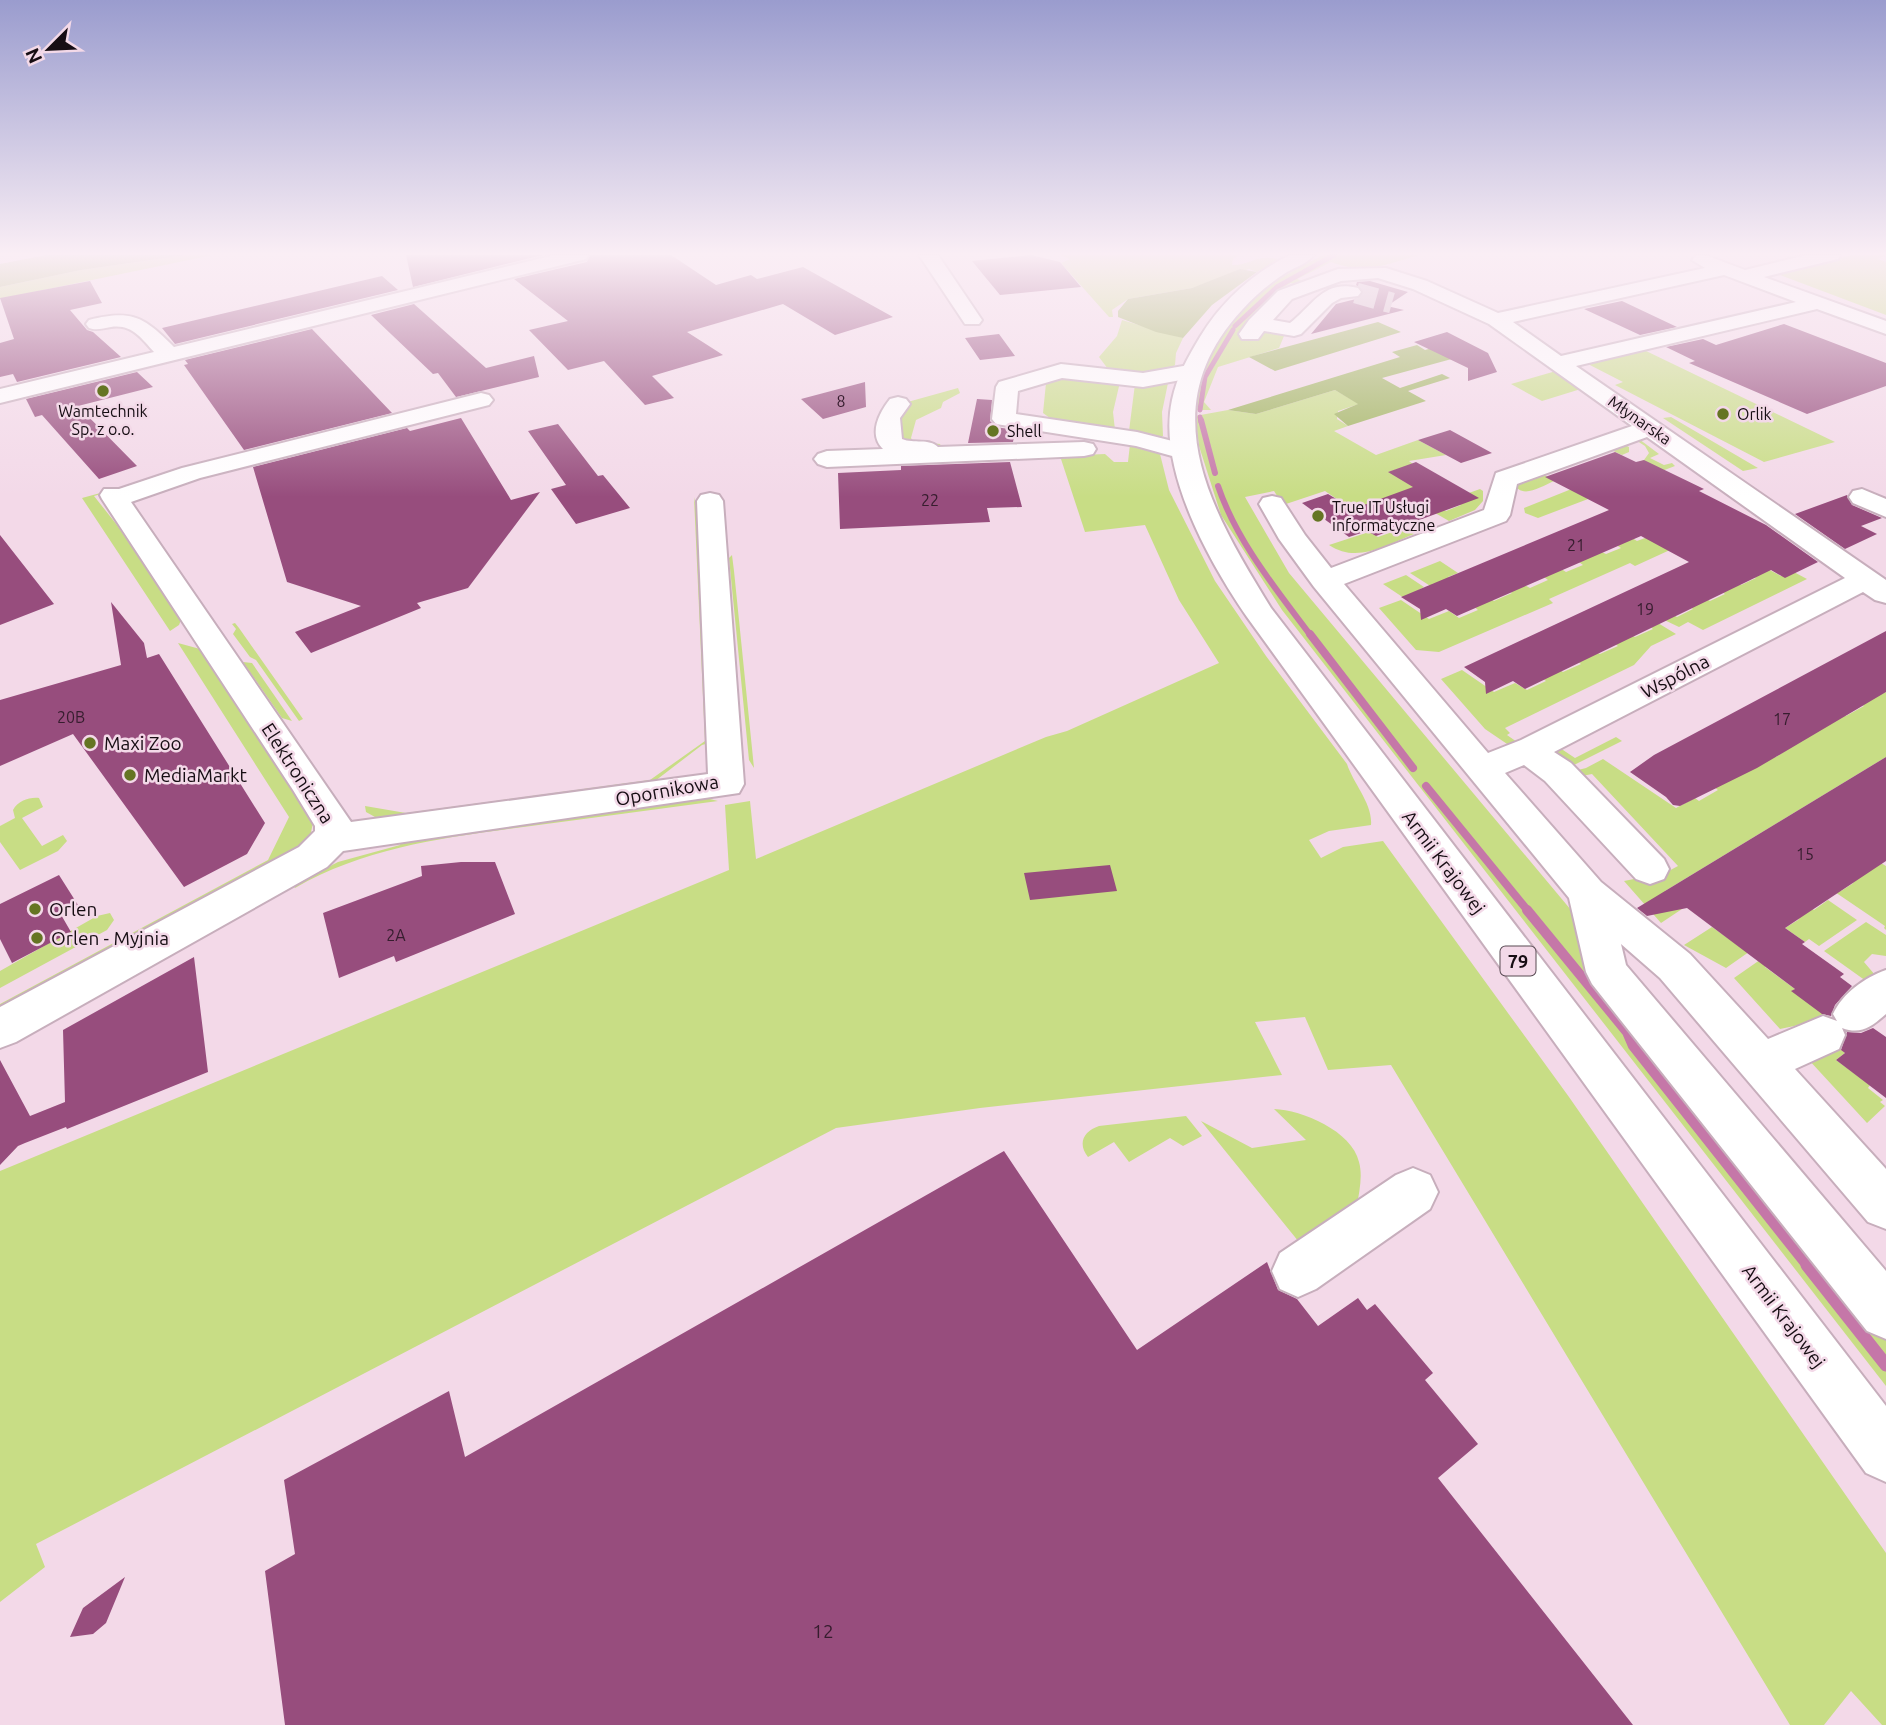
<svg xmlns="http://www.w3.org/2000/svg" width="1886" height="1725" font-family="Ubuntu,sans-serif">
	<rect width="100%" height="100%" fill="#f3d9e8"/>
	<path fill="#c8dd85" d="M186,255h27l-213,44v-12l81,-17z
		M1060,255h178l-5,4 -1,6c19,0 23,-11 47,-6l-22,13 -8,-3 -57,19 -64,11 -16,11 1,7h-4l-48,-54 9,-4z
		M1325,255h95c-33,9 -55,20 -89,7l-34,17 9,4 -6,3 -9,-3 -9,5 6,2h-9l-39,40 1,3c16,-2 28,-4 43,3l-5,12 -61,19 -14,35 7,8h-15c1,-8 0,-19 2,-27 14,-56 75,-108 127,-128z
		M1852,255h34l-8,4 8,3v53l-111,-42 34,-8h13l-2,-2z
		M1122,320l61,18 -7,15 -1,12 -9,9 -55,-1 -12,-16 18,-21z
		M1644,350l191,92 -71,20 -149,-77 8,-3 -37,-19z
		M1556,371l28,17 -42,13 -31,-17z
		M1060,376l60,6 -7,30 2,18 -57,-6 -15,-11 3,-30z
		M1159,382l9,1 -6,29 1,24 -5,3 -29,-8 6,-47z
		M958,388l2,5 -17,9 -2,6 -25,12 -5,18 2,3 27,3 1,2 -32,1 -9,-2 -3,-31 7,-11z
		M1335,390l24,14 -21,7 -1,8 11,7 -14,5 42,24 42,-15 28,15 -37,6 4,3 -24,8 35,16 -68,24 -31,-21 -42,14 -9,-14 -29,6 44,76 282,337 27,63 288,357v56l-604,-776 -61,-95 -22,-69 -4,-30 33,-6 28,4z
		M1671,417l87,51 -15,3 -80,-53z
		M1634,439h5l20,15 -9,4 14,7 8,-2 3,3 -137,52 -13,-5 -1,-5 120,-48 5,-7 -4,-7z
		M1619,442l10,5v5l-7,3 -13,-6 -66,25 11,7c-14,6 -34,20 -41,0l11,-6z
		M1130,444l29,6 10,40 46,91 51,75 81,108c6,19 26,40 24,61l-42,6 -20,9 12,18 22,-11 40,-6 186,256 317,456v172h-4l-31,-34 -27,34h-34l-399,-660 -63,5 -23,-53 -50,5 27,53 -302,33 -144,20 -800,416 9,23 -45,35v-431l729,-301 -4,-65 25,-4 6,58 290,-122 21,-6 152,-68 -40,-63 -34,-75 -60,7 -25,-76 45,-2 9,8h14z
		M218,461l-124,35 23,29 64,95 -2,5 -9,6 -88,-133z
		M1480,489l3,2v10l-8,9 -26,11 -19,-11 8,-3 8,4 15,-6 -9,-6z
		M694,497l6,33 9,213 -7,2 -47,36 -262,35 -18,1 -9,-5 -1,-6 41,7 244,-33 55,-39z
		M1395,522l19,12c-28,11 -57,30 -85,11l40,-13 9,5 17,-6 -8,-6z
		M1731,522l-96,44 -5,-3 -81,36 4,4 -114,49 -23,-2 -37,-42 22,-8 28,19 20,-8 10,7 19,-8 -7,-6 17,-7 6,4 18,-8 -6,-4 15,-6 9,5 18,-8 -8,-6 18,-7 8,5 17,-7 -8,-6 22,-9 9,4 15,-6 -8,-5 16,-7 8,5 16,-6z
		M732,555l2,16 20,197 -5,-8 -20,-202z
		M1440,561l18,12 -10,4 5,4 -21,3 3,5 -25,-16z
		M1764,567l17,9 11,-5 15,8 -104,51 -15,-8 -9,5 -21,-10 10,-5 9,5 16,-8 -7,-5 17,-7 7,4 15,-7 -7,-5 16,-7 7,3 15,-7 -7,-4z
		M1406,575l18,12 -20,11 -21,-14z
		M1653,620l23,14 -25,12 -17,19 -129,63 5,5 -3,2 10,7 -4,6 -28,-19 -44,-50 21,-9 32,22 21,-9 12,7 19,-9 -9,-7 17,-8 9,6 18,-8 -8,-6 19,-8 8,4 18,-8 -8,-6 17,-7 8,4 18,-8 -8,-6z
		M235,623l4,5 64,91 -4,2 -43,-61 -6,-3 -17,-23 3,-5 -4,-5z
		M178,643l22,6 114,169 -4,19 -11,12 -299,166v-11l268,-144 21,-43z
		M243,662l9,1 40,58 -10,-3z
		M1886,692v65l-221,134 20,16 -24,16 -37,-42 20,-4 4,5 30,-16 -86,-92 -15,3 -11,-4 20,-5 17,-9 73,49 19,-10 4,3 19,-11 -4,-3 41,-19 17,-13 4,2 65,-44 5,3 18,-10 -5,-3z
		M1616,737l6,4 -50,25 -24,-15 9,-5 18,12z
		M39,798l4,9 -21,11 20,28 21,-11 4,6 -9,10 -38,19 -20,-28v-16l15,-8 -2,-8c5,-9 16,-13 26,-12z
		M706,798l12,3c-62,8 -124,17 -187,25 -82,11 -163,20 -236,62l-2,-3 45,-23 62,-17 1,-6z
		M1874,859l12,7v64l-2,-2 1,-2 -56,-38 3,-2 9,5 11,-7z
		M1828,900l29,20 -38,26 -10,-7 -4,3 -20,-14 13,-8 10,-14 6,4z
		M110,913l4,7 -7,10 -107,58v-17l97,-55z
		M1866,922l20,13v21l-14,-2 -8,8 11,13 -3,4 -6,2 -42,-30z
		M1712,927l28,20h16l-30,21 -42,-23z
		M1767,955l-2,12 30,22 -3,2 35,21 -14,10 -33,7 -46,-51z
		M1830,1041l15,12 -9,7 34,25 -2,3 15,12 -3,2 5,4 -18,17 -59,-64z
		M1274,1109c28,1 78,22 85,53 4,14 0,30 -2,44l-54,41 -102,-126 51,27 54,-8z
		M1186,1116l16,20 -19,10 -13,-8 -41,24 -15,-20 -26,15c-11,-14 -4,-26 11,-31z"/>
	<path fill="#9eb35b" d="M46,255h140l-105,15 -81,17v-23z
		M1240,269l17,3 -45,33 -29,33 -27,-6 -38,-15v-6l10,-12 64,-11z
		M1378,322l23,10 -126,39 -26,-14z
		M1451,343l19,11 -88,24 18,10 42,-14 8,4 -42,13 18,10 -78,25 -14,-12 24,-10 -23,-14 -79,24 -28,-4 172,-53 -8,-5 25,-7 8,5z"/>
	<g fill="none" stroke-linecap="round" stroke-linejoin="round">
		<path stroke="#c577a8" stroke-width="5" d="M1235,326l42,-39 57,-32
			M1200,410l5,-33 28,-47
			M1200,417l1,5"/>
		<path stroke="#c577a8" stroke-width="6" d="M1201,420l14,53
			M1218,486c19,56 58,103 93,150"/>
		<path stroke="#c577a8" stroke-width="8" d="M1310,634l103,134
			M1426,786l102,125"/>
		<path stroke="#c577a8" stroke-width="10" d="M1527,910l100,122 6,14 175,221"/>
		<path stroke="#c577a8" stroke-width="13" d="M1807,1265l79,100"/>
	</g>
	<path fill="#974d7d" d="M406,255h137l-130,32z
		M590,255h81l45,30 35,-10 6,4 46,-12 90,50 -58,18 -52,-31 -96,28 36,23 -71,21 22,22 -29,7 -41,-44 -36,9 -39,-40 39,-9 -54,-42 73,-17z
		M1031,255l29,7 21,25 -81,8 -28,-34z
		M382,276l16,14 -223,54 -13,-16z
		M90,281l12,22 -32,7 17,20 6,2 28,25 -104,25 -4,-8 -13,3v-34l14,-4 -14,-41z
		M1370,281l38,11 -21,14 17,4 -93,24 25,-30 24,-6 4,-6 -8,-7 1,-3z
		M1622,301l55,26 -37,8 -56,-26z
		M414,304l72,64 48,-12 5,21 -83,20 -18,-24 -5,1 -62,-59z
		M1784,324l102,39v23l-79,28 -118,-51 6,-2 -29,-14 37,-8 13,6z
		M312,329l80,84 -148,37 -60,-85 4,-1 -3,-4z
		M1447,332l41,21 9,19 -29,9v-13l-54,-26z
		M999,334l16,22 -35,4 -15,-22z
		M137,372l16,15 -75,19 59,60 -38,13 -57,-64 -7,2 -9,-18z
		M865,382l1,25 -43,12 -22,-20z
		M977,399l15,1 -2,21 6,6 19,3 -2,12 -45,1z
		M461,418l50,82 29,-8 -72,96 -51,15 4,5 -110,45 -16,-21 66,-26 -74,-24 -34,-115 154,-39 3,3z
		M558,424l40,52 5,-1 27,33 -54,16 -25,-35 15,-4 -38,-54z
		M1450,430l42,23 -31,10 -43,-23z
		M1615,452l21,10 8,-2 60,29 -5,2 67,34 52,37 -33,16 -14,-8 -246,119 -12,-8 -27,13 -1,-12 -21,-15 225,-105 -48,-26 -184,80 -11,-7 -25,11 -1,-11 -19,-12 208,-87 -64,-33z
		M1010,462l12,45 -35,1 3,14 -150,7 -2,-56 63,-3v-4z
		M1416,462l63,36 -103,38 -9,-5 -18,6 -47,-34 26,-9 25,15 60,-22 -25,-15z
		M1847,495l5,10 30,13 -21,8 16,8 -32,15 -50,-35z
		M0,535l54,69 -54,21z
		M111,602l33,41 3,15 12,-4 106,169 -18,31 -63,33 -111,-153 -73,32v-66l121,-35z
		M1886,631v61l-129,76 -77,38 -7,-1 -7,-8 -36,-25 24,-17z
		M1886,757v104l-101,67 20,14 -3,2 42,30 -4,3 12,9 -17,19 -4,11 -9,-2 -31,-23 4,-2 -108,-81 -40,8 -10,-8z
		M461,862h34l20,52 -119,48 -2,-6 -55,22 -16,-65 99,-37 -1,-10z
		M1110,865l7,26 -87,9 -6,-27z
		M59,875l19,30 -18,8 11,19 -59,31 -12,-24v-35z
		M194,957l14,115 -141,57 -1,-2 -41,16 -7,3 -18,19v-105l30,56 35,-14 -2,-72z
		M1873,1028l13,9v61l-50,-38 9,-7 -4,-3 6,-18 14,1z
		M1004,1151l133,199 130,-88 11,28 19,9 21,27 40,-28 9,12 8,-6 58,69 -8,7 53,64 -40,34 195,247h-1348l-20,-154 30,-17 -11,-74 165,-89 16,66z
		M125,1577l-19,46 -13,11 -23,3 13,-29z"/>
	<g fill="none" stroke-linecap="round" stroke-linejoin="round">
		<path stroke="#d2bac8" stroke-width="21" stroke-dasharray="21 10" stroke-linecap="butt" d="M1356,293l36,10"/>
		<defs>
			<path id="minor" d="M555,255h33l-2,4 -586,144v-14l154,-37c-13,-14 -22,-28 -43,-25 -8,1 -14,4 -22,1l-3,-4 3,-4c43,-11 55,-3 85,27z
				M919,255h19l44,65 -3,4h-14z
				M1697,255l11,1 37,14 61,-15h34l-2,4 -74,18 122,44v13l-69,-25 -241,57 310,214v23l-11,-3 -12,-8 -309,160 17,11 93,96 5,10 -5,10 -14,5 -14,-5 -91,-98 -21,-16 -19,8 96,109 89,72 78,85 55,-23 14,5 -4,-7c10,-21 31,-36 53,-44v44c-15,13 -25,21 -44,14l3,7 -6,14 -44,20 91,100v60l-18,-7 -208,-244 -39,-34 5,21 260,306v68l-19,-8 -275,-347 -6,-12 -17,-74 -255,-311 -35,-48 -20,-35 4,-6 9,-2 9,2 24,37 26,33 153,-58 12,-37 136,-47 -143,-102 -76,-35 -35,-11 -37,3 -49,18 -19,21 17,3c23,-18 34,-44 68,-35l3,4 -3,4 -17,2 -9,5 -31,31 -7,2 -30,-5 -6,8h-16l-3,-5 10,-14 29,-29 60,-22 48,-1 41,13 71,32 207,-45 -13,-8zM1724,275l72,27 -235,54 -48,-34zM1647,437l198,141 -324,162 -33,13 -144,-169 162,-63 4,-6 7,-31z
				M1061,364l82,9 46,-8 8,2 3,5 -3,5 -54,10 -81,-9 -44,13 -2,23 121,18 55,14 4,5 -4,5 -9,3 -47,-13 -140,-22 -4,-5 4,-32 3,-5z
				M481,393l8,2 4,5 -4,5 -289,73 -69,24 220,320 357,-48 -11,-273 4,-6 9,-2 9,2 4,6 21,283 -5,9 -396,58 -16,16 -311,175 -16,6v-41l299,-160 16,-16v-5l-22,-36 -191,-291 -2,-4 4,-6h15l63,-21z
				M898,397l8,2 4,5 -10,14 2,21c12,5 27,-1 36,8l146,-5 9,2 3,5 -3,5 -9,2 -257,11 -9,-3 -4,-5 4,-5 9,-3 56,-2c-15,-15 -4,-36 7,-50z
				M1862,489l24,10v18l-33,-14 -4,-6 4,-6z
				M1413,1168l17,7 8,17 -8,17 -114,80 -18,8 -18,-8 -8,-18 8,-18 116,-78z"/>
			<path id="major" d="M1290,255h24c-6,8 -18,12 -27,17 -17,11 -32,23 -45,38 -92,99 -30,202 29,298l615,798v76l-20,-9 -619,-856c-38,-55 -90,-148 -75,-217 5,-24 16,-43 28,-63 21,-35 53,-64 90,-82z"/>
		</defs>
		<use href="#minor" stroke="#c7aebc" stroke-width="4"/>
		<use href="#major" stroke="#c7aebc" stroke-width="4"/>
		<use href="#minor" fill="#fff" fill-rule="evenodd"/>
		<use href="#major" fill="#fff" fill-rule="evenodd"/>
	</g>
	<linearGradient id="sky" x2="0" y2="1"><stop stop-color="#9a9cce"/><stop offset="0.51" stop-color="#faeef5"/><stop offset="1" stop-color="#faeef5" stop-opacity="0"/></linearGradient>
	<rect width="1886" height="497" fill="url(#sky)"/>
	<g fill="#657523" stroke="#f3d9e8" stroke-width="2.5">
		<circle cx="103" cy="391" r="7"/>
		<circle cx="1723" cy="414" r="7"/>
		<circle cx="993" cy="431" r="7"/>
		<circle cx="1318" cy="516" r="7"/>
		<circle cx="90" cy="743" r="7"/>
		<circle cx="130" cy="775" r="7"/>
		<circle cx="35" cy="909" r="7"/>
		<circle cx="37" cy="938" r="7"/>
	</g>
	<g text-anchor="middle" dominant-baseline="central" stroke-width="5" stroke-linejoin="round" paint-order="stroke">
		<g font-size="16" fill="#361d2e">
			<text x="841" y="401">8</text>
			<text x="930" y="500">22</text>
			<text x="1576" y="545">21</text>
			<text x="1645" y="609">19</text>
			<text x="71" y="717">20B</text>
			<text x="1782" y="719">17</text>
			<text x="1805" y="854">15</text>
			<text x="396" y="935">2A</text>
		</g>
		<g font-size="16" fill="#160d13" stroke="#f3d9e8" text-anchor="start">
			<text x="103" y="411" text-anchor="middle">Wamtechnik<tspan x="103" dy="18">Sp. z o.o.</tspan></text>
			<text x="1737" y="414">Orlik</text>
			<text x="1007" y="431">Shell</text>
			<text x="1332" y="507">True IT Usługi<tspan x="1332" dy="18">informatyczne</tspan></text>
		</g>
		<g font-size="16" fill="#160d13" stroke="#f3d9e8">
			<text transform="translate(1640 420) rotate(35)">Młynarska</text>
		</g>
		<rect fill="#f3d9e8" stroke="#584a53" stroke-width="2" x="1500.5" y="946.5" width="35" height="29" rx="5"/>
		<g font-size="18" font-weight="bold" fill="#160d13">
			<text x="1518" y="961">79</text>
		</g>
		<g font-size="19" fill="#160d13" stroke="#f3d9e8">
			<text transform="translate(1675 676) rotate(-27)">Wspólna</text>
			<text transform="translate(298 773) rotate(57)">Elektroniczna</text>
			<text transform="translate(667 790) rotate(-10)">Opornikowa</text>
			<text transform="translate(1444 862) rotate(53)">Armii Krajowej</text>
			<text transform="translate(1784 1316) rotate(53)">Armii Krajowej</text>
		</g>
		<g font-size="19" fill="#160d13" stroke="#f3d9e8" text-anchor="start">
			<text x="104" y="743">Maxi Zoo</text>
			<text x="144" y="775">MediaMarkt</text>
			<text x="49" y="909">Orlen</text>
			<text x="51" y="938">Orlen - Myjnia</text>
		</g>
		<g font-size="19" fill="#361d2e">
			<text x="823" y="1631">12</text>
		</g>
	</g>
	<g transform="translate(49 49) rotate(246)" stroke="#f3d9e8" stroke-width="5" paint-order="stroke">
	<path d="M0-5L12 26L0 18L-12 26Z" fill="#160d13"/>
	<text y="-10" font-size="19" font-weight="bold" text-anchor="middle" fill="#160d13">N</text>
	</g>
</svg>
